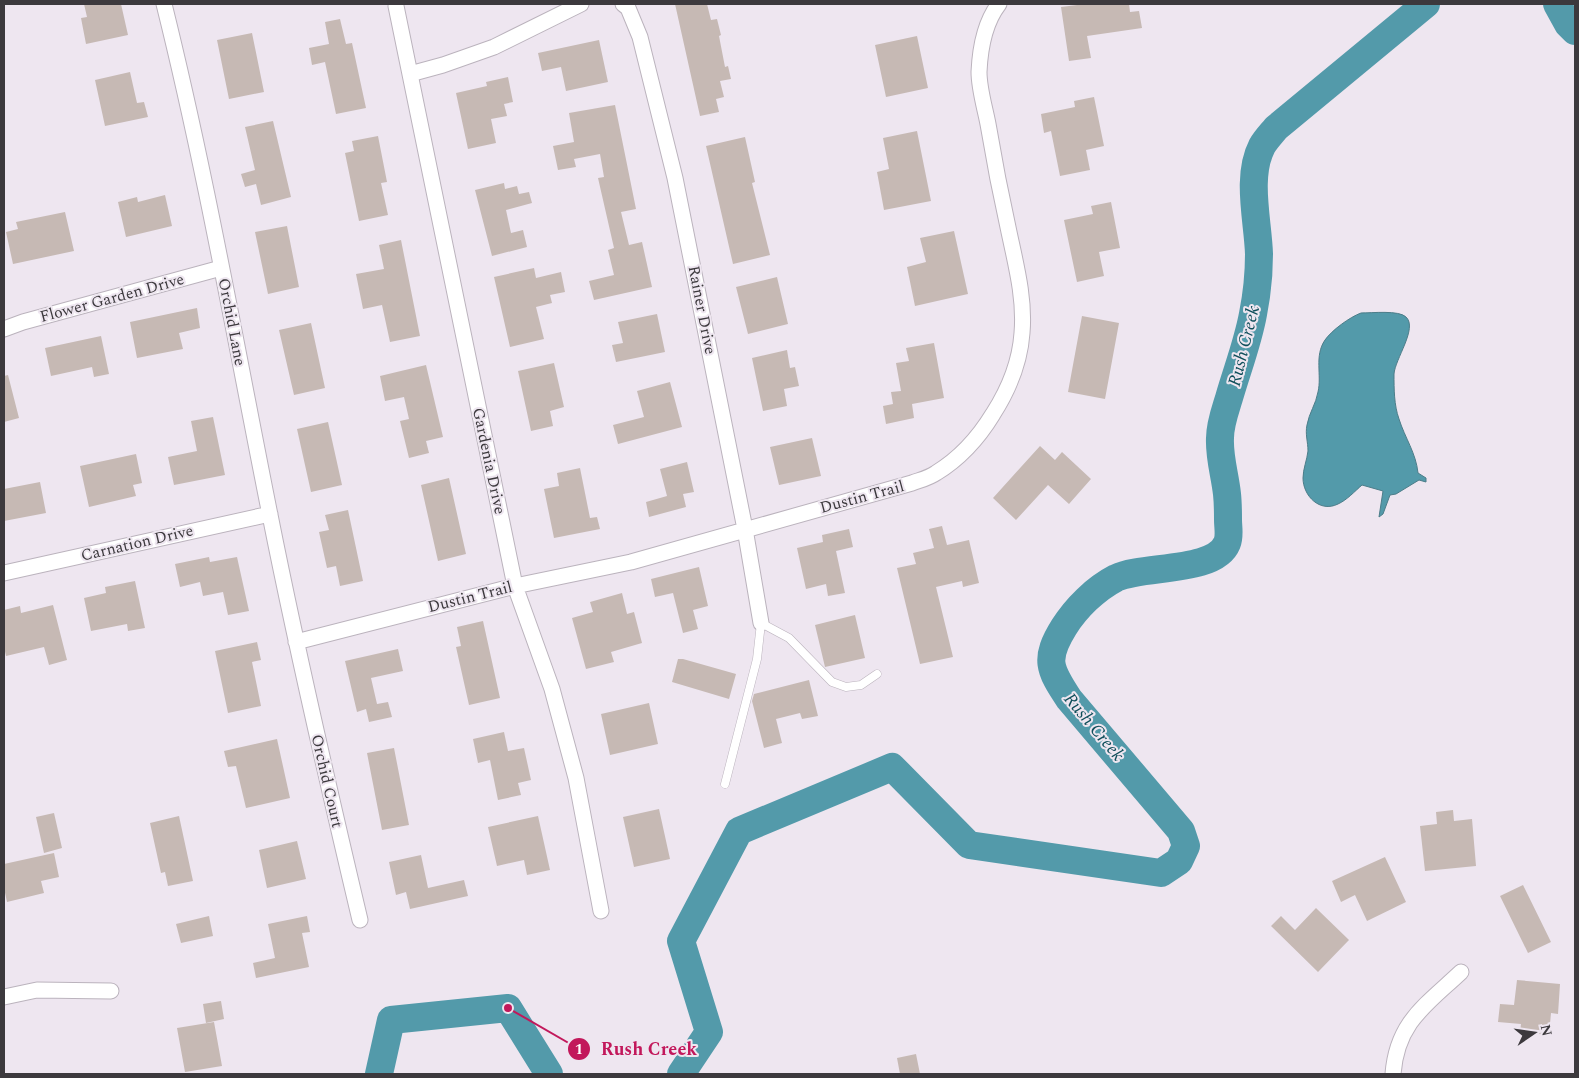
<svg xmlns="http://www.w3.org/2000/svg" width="1579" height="1078" font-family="Spectral,serif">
	<rect width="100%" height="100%" fill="#eee6f0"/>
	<path fill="#539aaa" stroke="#4c7d89" d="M1361,313c11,0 38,-3 45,4 12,11 -11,42 -12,57 0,15 0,31 5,45 6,19 17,34 19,54l8,5v4l-7,-2 -23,14 -6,1 -7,19 -4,3 4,-26 -21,-6c-7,6 -15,15 -24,19 -18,9 -35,-8 -35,-26 0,-9 4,-18 5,-27 0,-9 -3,-17 -1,-26 2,-12 9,-21 11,-33 4,-17 -4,-36 7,-52 7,-10 25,-23 36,-27z"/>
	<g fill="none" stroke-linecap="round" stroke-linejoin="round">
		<path stroke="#539aaa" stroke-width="28" d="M1557,4l11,20 7,7
			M379,1074l12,-54 117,-12 41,66
			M681,1074l28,-42 -28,-91 58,-110 153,-64 77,78 192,28 18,-12 7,-15 -5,-15 -112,-132c-20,-30 -25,-40 -5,-72 12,-19 31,-38 52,-49 27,-13 99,-5 111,-35 3,-7 1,-16 1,-23 0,-8 0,-17 -1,-26 -2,-19 -8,-37 -7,-56 0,-14 5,-27 9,-40 8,-28 19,-56 24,-84 4,-20 6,-40 6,-60 -1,-33 -13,-77 3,-108 4,-7 10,-13 14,-18l150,-124"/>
	</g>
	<path fill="#c6b9b4" d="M84,4h37l7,31 -42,9 -5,-26 6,-1z
		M675,4h32l4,16 6,-1 4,16 -2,1 6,31 3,-1 3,13 -11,2 4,16 -8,2 3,13 -19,4z
		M1085,4h44l1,8 9,-1 3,17 -55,8 4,22 -22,3 -8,-54z
		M340,19l6,25 6,-1 14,65 -30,6 -11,-52 -13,3 -3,-17 20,-4 -4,-22z
		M252,33l12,59 -35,7 -12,-59z
		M917,36l11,52 -42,9 -11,-52z
		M599,40l9,42 -42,9 -5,-24 -19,4 -4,-18z
		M130,72l7,31 7,-1 4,15 -43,9 -10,-46z
		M508,77l5,25 -9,2 3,12 -16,3 5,24 -28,6 -12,-56 31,-7 -1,-4z
		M1094,97l10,49 -18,4 4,20 -30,6 -9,-45 -7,2 -3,-19 34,-7 -1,-6z
		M615,105l21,104 -15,3 8,33 13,-3 10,45 -58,13 -5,-19 25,-6 -6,-25 6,-2 -16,-70 6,-1 -4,-23 -26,5 2,8 -18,3 -5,-24 21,-4 -5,-29z
		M273,121l18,76 -30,8 -5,-21 -11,3 -4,-13 14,-4 -10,-43z
		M917,131l14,70 -47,9 -7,-38 12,-3 -6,-31z
		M378,136l9,46 -6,1 7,32 -29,6 -14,-68 9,-2 -2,-10z
		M745,137l10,45 -3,1 18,72 -37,9 -27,-118z
		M504,183l1,6 12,-3 2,8 10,-2 3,11 -26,7 5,23 12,-3 4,17 -35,9 -17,-66z
		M165,195l7,31 -46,11 -8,-35 19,-5 1,5z
		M1111,202l9,46 -21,4 5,24 -27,6 -13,-62 29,-6 -2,-8z
		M65,212l9,39 -61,13 -7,-32 12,-3 -2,-7z
		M287,226l12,61 -31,7 -13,-62z
		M954,231l14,63 -53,12 -8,-39 19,-5 -6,-24z
		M401,240l19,96 -30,6 -8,-37 -19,4 -7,-35 28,-5 -5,-24z
		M534,268l2,10 25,-6 4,20 -15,3 2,8 -16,4 8,32 -34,8 -16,-70z
		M777,277l11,47 -40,10 -12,-47z
		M197,308l3,20 -21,5 4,16 -46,9 -7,-36z
		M657,314l8,38 -49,10 -4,-17 11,-2 -5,-21z
		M1082,316l37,7 -14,76 -37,-7z
		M311,323l14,65 -31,7 -15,-65z
		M101,336l8,38 -15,3 -2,-10 -41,9 -6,-28z
		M934,343l10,55 -32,6 2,14 -28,6 -3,-18 10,-2 -2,-12 10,-1 -5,-28 13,-2 -3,-13z
		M787,350l3,18 5,-1 4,19 -15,3 3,17 -24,5 -11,-53z
		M554,363l10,44 -14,4 3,15 -22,5 -13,-60z
		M426,365l17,72 -17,4 3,12 -20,5 -9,-37 9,-2 -5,-22 -19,4 -5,-25z
		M8,375l11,43 -15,4v-46z
		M670,382l12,45 -64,17 -5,-19 31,-8 -7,-26z
		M213,417l12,58 -51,10 -6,-28 29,-6 -6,-30z
		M328,422l14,63 -31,7 -14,-63z
		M812,438l9,38 -42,9 -9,-38z
		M1040,446l15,14 7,-8 29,27 -22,25 -21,-19 -32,35 -23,-22z
		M136,454l6,29 -9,2 3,11 -47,11 -9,-41z
		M687,462l7,30 -11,2 3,13 -37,10 -3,-15 21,-6 -7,-27z
		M580,468l10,50 7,-1 3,12 -46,9 -10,-49 15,-3 -2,-13z
		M449,478l17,76 -28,7 -17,-76z
		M40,482l6,31 -42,8v-32z
		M348,510l15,71 -23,5 -4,-20 -9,2 -8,-36 10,-2 -4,-15z
		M942,526l5,19 22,-5 10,43 -16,4 -1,-6 -26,6 17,70 -33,7 -23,-96 19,-4 -3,-11 21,-5 -5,-19z
		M849,529l4,18 -17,4 9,42 -17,3 -2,-12 -20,5 -9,-41 26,-6 -1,-7z
		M209,557l1,5 27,-5 12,54 -21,4 -5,-23 -20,4 -3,-14 -20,5 -5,-23z
		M699,567l9,39 -15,4 5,19 -15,4 -10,-40 -18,4 -4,-18z
		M135,581l10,47 -17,3 -1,-7 -36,7 -7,-33 22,-5 -1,-6z
		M622,593l5,21 7,-2 8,31 -31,9 3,10 -28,7 -14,-51 21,-6 -3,-10z
		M53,605l14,55 -18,5 -5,-18 -38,9 -2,-9v-37l16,-4 1,7z
		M855,615l10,43 -40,9 -10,-42z
		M483,621l17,77 -31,7 -13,-58 5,-1 -4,-19z
		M257,642l4,18 -9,2 9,44 -33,7 -13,-62z
		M398,649l5,22 -32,7 6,26 11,-2 4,15 -23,5 -3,-13 -9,3 -12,-51z
		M678,659h5l53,15 -7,25 -57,-17z
		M809,680l9,36 -16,3 -2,-6 -24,6 6,24 -18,5 -12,-47 2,-7z
		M649,703l9,41 -48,11 -9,-41z
		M504,732l4,19 16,-3 7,32 -13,3 3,12 -23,5 -8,-40 -12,3 -5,-24z
		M277,739l13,59 -44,10 -10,-42 -8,1 -4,-16z
		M394,748l15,77 -27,5 -15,-77z
		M659,809l11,50 -36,8 -11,-50z
		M1453,810l1,11 18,-2 4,47 -51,5 -5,-45 17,-2 -1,-12z
		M54,813l8,35 -18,5 -8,-36z
		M179,816l14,65 -25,5 -3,-14 -4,1 -11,-50z
		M538,816l12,54 -23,5 -3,-15 -27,6 -9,-39z
		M297,841l9,38 -39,9 -8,-38z
		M54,853l5,24 -18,4 3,12 -37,9 -3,-14v-24z
		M421,855l7,33 36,-8 4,16 -58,13 -4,-17 -10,3 -7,-33z
		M1385,857l21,45 -39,19 -12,-26 -14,7 -9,-21z
		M1523,885l28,57 -23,11 -28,-57z
		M1316,908l33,32 -31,32 -47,-46 10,-10 14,14z
		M209,916l4,20 -32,7 -5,-19z
		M307,916l3,16 -8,1 7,34 -53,11 -3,-15 22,-5 -7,-34z
		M1517,980l43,4 -2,30 -7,-1 -2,22 -29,-3 1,-8 -23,-2 2,-18 14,1z
		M221,1001l3,18 -18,4 -3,-19z
		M214,1022l8,44 -37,6 -8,-44z
		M916,1054l4,20h-20l-3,-16z"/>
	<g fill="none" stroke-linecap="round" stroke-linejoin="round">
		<defs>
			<path id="lane" d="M725,784l32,-125 4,-36 28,15 43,44 14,5 15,-2 16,-11"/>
			<path id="street" d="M164,4c42,169 72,341 106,511 27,136 58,270 90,405
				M623,4l5,4 12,29 35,141 70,351 16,94
				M396,6l119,580 37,103 24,89 25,133
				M410,74l33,-9 51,-18 87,-43
				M4,329l19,-7 198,-54
				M4,573l266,-59
				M296,642l219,-56 116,-24 281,-79c8,-3 17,-5 24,-10 23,-14 43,-36 57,-59 16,-25 27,-52 29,-81 3,-34 -6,-68 -13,-101 -8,-36 -15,-72 -21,-108 -3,-16 -9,-35 -9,-52 1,-22 6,-50 20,-68
				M4,997l33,-7 74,1
				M1393,1074c4,-52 33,-69 68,-102"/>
		</defs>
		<use href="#lane" stroke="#bbb3bd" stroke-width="9"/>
		<use href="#street" stroke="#bbb3bd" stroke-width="17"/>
		<use href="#lane" stroke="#fff" stroke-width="8"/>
		<use href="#street" stroke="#fff" stroke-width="15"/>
	</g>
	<g text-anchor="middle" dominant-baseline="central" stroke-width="4" stroke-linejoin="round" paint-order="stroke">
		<g font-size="16" fill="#3c393d" stroke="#eee6f0">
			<text transform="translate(112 298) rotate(-15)">Flower Garden Drive</text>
			<text transform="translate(702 310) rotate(79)">Rainer Drive</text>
			<text transform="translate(232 322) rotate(79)">Orchid Lane</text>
			<text transform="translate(489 461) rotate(78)">Gardenia Drive</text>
			<text transform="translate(862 497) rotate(-15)">Dustin Trail</text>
			<text transform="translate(137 543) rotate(-13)">Carnation Drive</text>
			<text transform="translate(470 597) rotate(-14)">Dustin Trail</text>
			<text transform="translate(327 781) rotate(77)">Orchid Court</text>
		</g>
		<g font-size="18" font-style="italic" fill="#0f4e5a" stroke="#eee6f0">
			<text transform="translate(1244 346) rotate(-76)">Rush Creek</text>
			<text transform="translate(1094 727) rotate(50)">Rush Creek</text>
		</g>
	</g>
	<path fill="none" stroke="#c2185b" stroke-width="2" d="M508 1008L579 1049"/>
	<g fill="#c2185b" stroke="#eee6f0" stroke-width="2">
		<circle cx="508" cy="1008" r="5"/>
		<circle cx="579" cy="1049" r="12"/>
	</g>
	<g font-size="15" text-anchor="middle" font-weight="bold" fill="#fff">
		<text x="579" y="1054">1</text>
	</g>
	<g font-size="18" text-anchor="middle" font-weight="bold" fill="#c2185b" stroke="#eee6f0" stroke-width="4" stroke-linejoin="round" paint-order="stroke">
		<text x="649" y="1055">Rush Creek</text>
	</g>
	<rect width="1579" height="1078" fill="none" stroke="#3c393d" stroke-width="10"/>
	<g transform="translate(1534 1033) rotate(77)" stroke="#eee6f0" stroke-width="4" paint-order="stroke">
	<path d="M0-4L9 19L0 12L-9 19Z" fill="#3c393d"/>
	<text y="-8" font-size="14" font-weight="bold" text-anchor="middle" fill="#3c393d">N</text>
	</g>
</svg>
